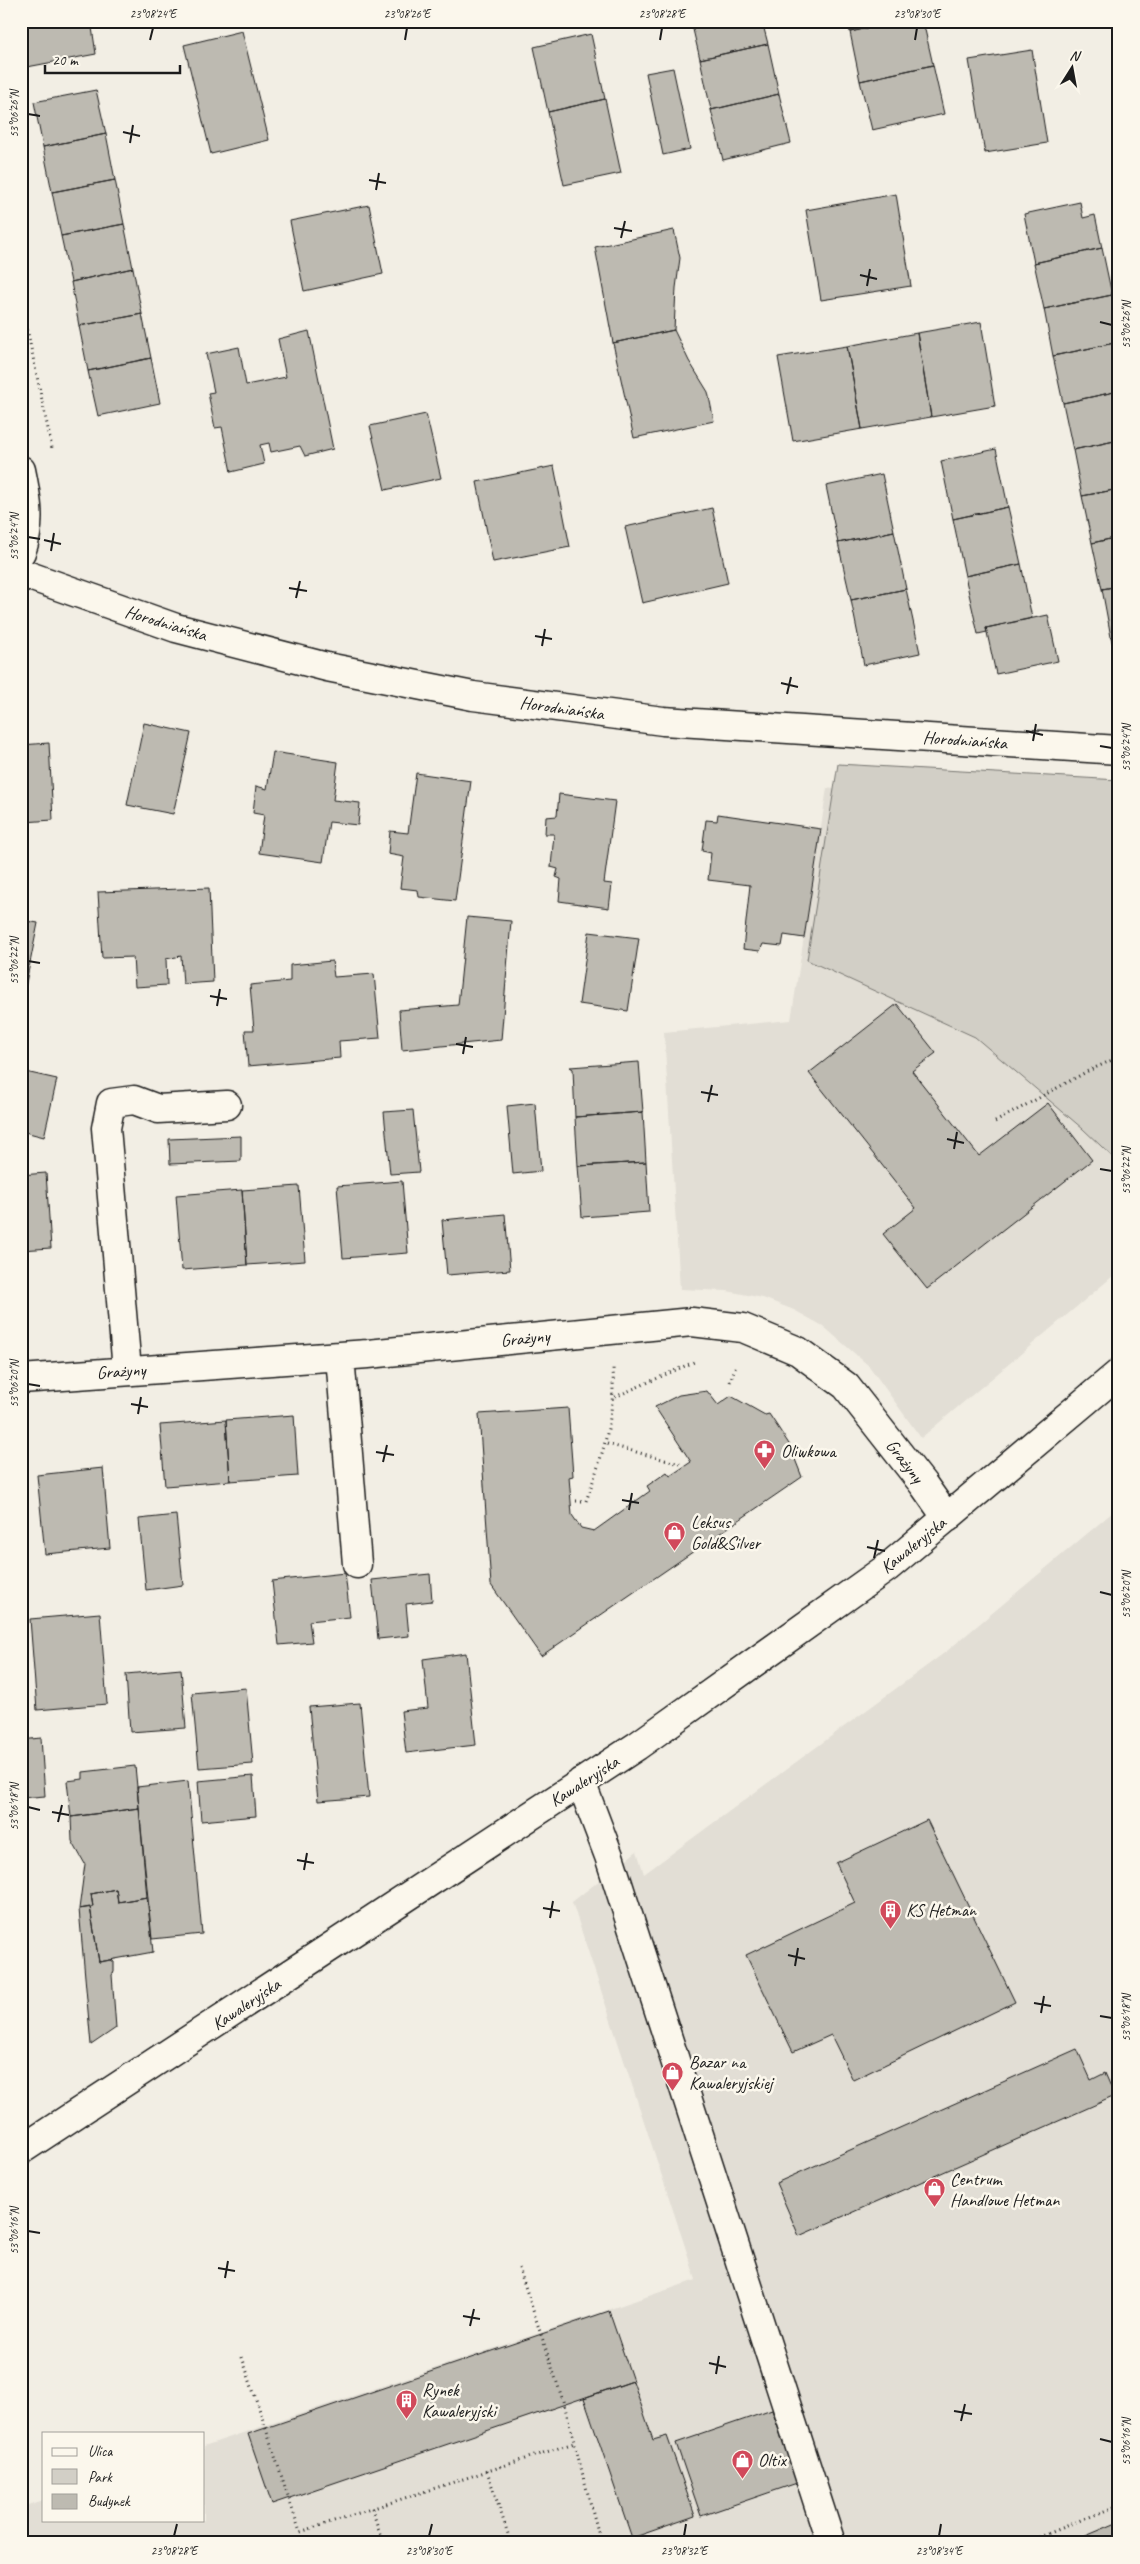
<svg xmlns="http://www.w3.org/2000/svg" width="1140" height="2564" font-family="Caveat,sans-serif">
	<rect width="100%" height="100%" fill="#f2eee4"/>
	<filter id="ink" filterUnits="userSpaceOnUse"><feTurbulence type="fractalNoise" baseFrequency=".02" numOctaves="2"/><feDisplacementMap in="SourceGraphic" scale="10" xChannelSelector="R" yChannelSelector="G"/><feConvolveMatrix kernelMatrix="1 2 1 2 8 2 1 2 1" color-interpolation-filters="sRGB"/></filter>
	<g filter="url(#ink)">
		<path fill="#e2ded5" d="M827,788l292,52v431l-198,167 -52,-72 -46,-40 -29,-16 -31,-12 -36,-7 -47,-2 -16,-257 127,-12z
			M1119,1507v1036h-1098v-36l23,-7v20h160v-74l492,-166 -124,-378 65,-51 7,23 303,-223z"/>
		<path fill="#d2cfc6" stroke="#777671" d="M838,764l281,16v383l-36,-34 -108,-92 -168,-77z"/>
		<path fill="#bdbab1" stroke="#1c1c1c" d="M91,21l5,33 -69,13 -6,-45z
			M691,21h71l6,23 -68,15z
			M847,21h53l-50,11z
			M900,21h23l10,44 -73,16 -10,-49z
			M242,31l27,109 -58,14 -27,-109z
			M591,34l14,65 -57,13 -14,-65z
			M768,44l11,50 -68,16 -11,-51z
			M1032,50l15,93 -62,10 -16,-93z
			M933,65l11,49 -72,16 -12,-49z
			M673,68l17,81 -27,6 -17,-82z
			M96,90l10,44 -63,13 -9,-45z
			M779,94l12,49 -68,17 -12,-50z
			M605,99l16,74 -57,12 -16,-73z
			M106,134l9,46 -63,12 -9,-45z
			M115,180l9,44 -63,12 -9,-44z
			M896,194l15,92 -90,14 -15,-90z
			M1080,202l3,16 12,-3 7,33 -68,15 -10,-49z
			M369,205l14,69 -79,17 -14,-70z
			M124,224l9,44 -62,14 -10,-46z
			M674,230l6,28 -4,30 -2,42 -61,13 -18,-96z
			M1102,248l10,47 -68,14 -10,-46z
			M133,268l9,46 -63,12 -8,-44z
			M1112,295l7,33v14l-66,14 -9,-47z
			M142,314l9,44 -63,13 -9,-45z
			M981,322l14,84 -64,11 -14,-84z
			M674,330l15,31 19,31 6,29 -80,17 -21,-95z
			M309,331l24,118 -28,7 -5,-10 -29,6 -2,-9 -9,2 4,19 -33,8 -9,-45 -7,1 -7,-35 6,-1 -8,-38 33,-7 7,38 40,-8 -8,-38z
			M917,333l14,84 -69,12 -15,-83z
			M1119,342v49l-56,12 -10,-47z
			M847,346l15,83 -69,12 -15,-84z
			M151,358l9,45 -62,13 -10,-45z
			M1119,391v49l-46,10 -10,-47z
			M426,414l15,64 -56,12 -15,-64z
			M1119,440v49l-37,7 -9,-46z
			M996,449l12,58 -55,12 -12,-58z
			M554,466l16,81 -77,15 -16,-80z
			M882,474l12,57 -56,12 -12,-57z
			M1119,489v48l-27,6 -10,-47z
			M1008,507l13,57 -56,12 -12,-57z
			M712,508l16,75 -86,20 -17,-76z
			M894,531l12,58 -55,11 -13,-57z
			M1119,537v49l-17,3 -10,-46z
			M1021,564l11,54 -46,10 1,4 -9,2 -13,-58z
			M1119,586v49l-8,2 -9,-48z
			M906,589l14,64 -56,12 -13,-65z
			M1048,615l10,46 -62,13 -10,-46z
			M1119,635v37l-8,-35z
			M144,723l47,10 -18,81 -46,-9z
			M49,743l4,77 -29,2 -3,-77z
			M273,752l65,10 -5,38 27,3 -2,22 -29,-3 -6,40 -64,-9 5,-38 -11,-2 3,-27 11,3z
			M416,773l55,8 -16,120 -36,-4 -1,-7 -18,-2 4,-31 -16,-3 2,-23 18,2z
			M559,794l56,7 -11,82 8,1 -3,24 -50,-7 2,-22 -5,-2 2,-8 -7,-2 3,-33h-9l1,-17 11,-1z
			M718,814l103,15 -17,109 -20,-3 -2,11 -19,-2 -3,7 -17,-2 7,-64 -42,-5 3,-27 -9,-2 4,-31 11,1z
			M209,888l4,94 -30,2 -2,-28 -15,3 1,26 -32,2 -2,-30 -31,1 -4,-66z
			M467,917l44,4 -10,119 -99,10 -3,-40 59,-5z
			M21,920l17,3 -16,80h-1z
			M589,932l50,6 -11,73 -49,-7z
			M332,961l2,16 40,-3 6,64 -41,3 1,17 -92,8 -3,-36h9l-4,-45 40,-4v-16z
			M897,1004l39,49 -24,18 67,85 69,-53 44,57 -165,129 -44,-55 33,-26 -107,-135z
			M639,1062l4,50 -68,5 -2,-48 -3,-2z
			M21,1071l36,8 -13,58 -23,-6z
			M535,1103l6,68 -28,3 -6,-68z
			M413,1110l6,62 -29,2 -6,-62z
			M643,1112l3,50 -68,4 -3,-49z
			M241,1136v25l-71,3 -1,-25z
			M646,1162l3,50 -67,5 -4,-51z
			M46,1173l5,75 -30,2v-75z
			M402,1181l6,72 -65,5 -6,-72z
			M299,1186l6,75 -58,4 -5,-75z
			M242,1190l5,75 -65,5 -6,-75z
			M505,1214l5,56 -63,5 -5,-55z
			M707,1391l11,14 13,-9 34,19 4,-1 20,30 13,33 -261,179 -50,-71 -12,-171 89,-6 5,68 -4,1 3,38 9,13 13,3 56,-40 -3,-5 20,-14 3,4 21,-14 -36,-55 24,-12z
			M294,1415l4,61 -68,5 -4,-61z
			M226,1420l4,61 -65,5 -5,-61z
			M103,1468l7,80 -65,6 -8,-79z
			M176,1515l7,70 -37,5 -7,-71z
			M345,1573l5,44 -41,4 3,21 -33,3 -7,-64z
			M430,1574l2,27 -26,3 3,32 -31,3 -6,-59z
			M100,1613l7,91 -70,6 -7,-91z
			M466,1653l10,92 -70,8 -5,-42 27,-3 -5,-49z
			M181,1669l5,59 -56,4 -4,-58z
			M246,1688l7,76 -54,4 -7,-75z
			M360,1703l9,94 -51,4 -9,-94z
			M41,1738l4,58 -24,2v-58z
			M135,1766l4,42 -68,9 -4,-36 16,-2v-7z
			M253,1776l3,40 -55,5 -3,-40z
			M188,1781l14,153 -50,5 -15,-152z
			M139,1808l8,89 -29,5 -2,-13 -25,5 2,13 -14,2 6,-45 -13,-23 -1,-24z
			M927,1820l88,182 -162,78 -22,-45 -38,17 -47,-97 109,-52 -19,-40z
			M116,1889l2,13 29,-5 6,55 -54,10 -9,-55h3l-2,-13z
			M21,1891l5,65 -5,1z
			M90,1907l9,55 12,-2 3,2v10l-2,3 4,53 -25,17 -12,-136z
			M1077,2049l14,31 14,-7 10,23 -316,140 -23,-53z
			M609,2311l24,70 -361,123 -24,-70z
			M633,2381l20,59 14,-4 28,80 -63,22 -48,-140z
			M772,2410l25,73 -96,33 -25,-73z
			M1119,2522v21h-50z"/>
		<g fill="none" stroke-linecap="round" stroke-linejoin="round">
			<defs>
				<path id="minor" d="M21,470c6,29 11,54 0,82
					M21,573l155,55 151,39 146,29 190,25 456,29
					M340,1356l17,208
					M127,1370l-21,-242 5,-25 23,-3 24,9 69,-4
					M21,1379l347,-25 324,-32 51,6 55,23 48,35 77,98 24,34
					M581,1782l28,74 222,687
					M21,2150l616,-404 251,-179 231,-194"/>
			</defs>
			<use href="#minor" stroke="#1c1c1c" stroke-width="31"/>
			<path stroke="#1c1c1c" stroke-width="3" stroke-dasharray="1 4" stroke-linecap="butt" d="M21,300l31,148
				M995,1122l93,-51 31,-14
				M730,1382l6,-17
				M615,1397l79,-35
				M607,1444l73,20
				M576,1501h10c17,-47 29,-84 27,-134
				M519,2268l45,136 37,139
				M242,2357l58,175 274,-89
				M487,2471l24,72
				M372,2509l11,34
				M1025,2543l94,-38"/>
			<use href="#minor" stroke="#fbf7ec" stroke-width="28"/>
		</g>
	</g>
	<path fill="none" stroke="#1c1c1c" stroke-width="2" d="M150,40l3,-12M405,40l2,-12M660,40l2,-12M915,40l2,-12M28,114l12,2M123,132l17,4M130,143l3,-18M369,180l17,3M376,190l3,-17M614,228l18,3M621,238l4,-17M860,275l17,4M867,286l3,-17M1100,322l12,3M28,537l12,2M44,540l17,4M51,551l3,-18M289,588l18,3M296,598l4,-17M535,636l17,3M542,646l3,-17M781,683l17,4M787,694l4,-17M1026,731l17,4M1033,741l3,-17M1100,746l12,2M28,961l12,2M210,996l17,3M217,1006l3,-17M456,1044l17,3M463,1054l3,-17M701,1092l17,3M708,1102l4,-17M947,1139l17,4M954,1149l3,-17M1100,1169l12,2M28,1384l12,2M131,1404l17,3M138,1414l3,-17M376,1452l18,3M383,1462l4,-17M622,1500l17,3M629,1510l3,-17M867,1547l18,4M874,1558l4,-18M1100,1592l12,3M28,1807l12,3M52,1812l17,3M58,1822l4,-17M297,1860l17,3M304,1870l3,-17M543,1908l17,3M550,1918l3,-17M788,1955l17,4M795,1966l3,-18M1034,2003l17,3M1041,2013l3,-17M1100,2016l12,2M28,2231l12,2M218,2268l17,3M225,2278l3,-17M463,2316l17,3M470,2326l4,-17M709,2363l17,4M716,2374l3,-18M954,2411l18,3M961,2421l4,-17M1100,2439l12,3M174,2536l3,-12M429,2536l3,-12M684,2536l2,-12M939,2536l2,-12"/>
	<defs>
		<symbol id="pharmacy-pin" viewBox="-11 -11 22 30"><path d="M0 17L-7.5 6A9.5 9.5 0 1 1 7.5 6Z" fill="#d1495b" stroke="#fbf7ec"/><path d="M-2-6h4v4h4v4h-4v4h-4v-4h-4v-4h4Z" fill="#fff"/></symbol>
		<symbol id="shop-pin" viewBox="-11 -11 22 30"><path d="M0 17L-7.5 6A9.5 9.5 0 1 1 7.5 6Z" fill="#d1495b" stroke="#fbf7ec"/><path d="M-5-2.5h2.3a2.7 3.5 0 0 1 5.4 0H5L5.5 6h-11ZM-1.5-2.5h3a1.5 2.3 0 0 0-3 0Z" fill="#fff"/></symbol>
		<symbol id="building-pin" viewBox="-11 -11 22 30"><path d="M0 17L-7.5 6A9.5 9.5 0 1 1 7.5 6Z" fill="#d1495b" stroke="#fbf7ec"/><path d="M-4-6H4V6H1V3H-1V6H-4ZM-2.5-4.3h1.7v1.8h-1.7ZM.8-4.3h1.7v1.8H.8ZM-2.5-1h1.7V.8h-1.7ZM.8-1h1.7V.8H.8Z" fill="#fff"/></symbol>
	</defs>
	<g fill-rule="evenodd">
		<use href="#pharmacy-pin" x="752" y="1438" width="25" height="34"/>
		<use href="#shop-pin" x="662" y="1520" width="25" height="34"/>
		<use href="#building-pin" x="878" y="1898" width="25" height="34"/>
		<use href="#shop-pin" x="660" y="2060" width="25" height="34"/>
		<use href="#shop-pin" x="922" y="2176" width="25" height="34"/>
		<use href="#building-pin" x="394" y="2388" width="25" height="34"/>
		<use href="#shop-pin" x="730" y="2448" width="25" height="34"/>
	</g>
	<g text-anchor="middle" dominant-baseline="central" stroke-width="5" stroke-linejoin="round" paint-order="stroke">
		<g font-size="18" fill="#1c1c1c" stroke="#fbf7ec">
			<text transform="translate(166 623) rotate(17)">Horodniańska</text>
			<text transform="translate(562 708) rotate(8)">Horodniańska</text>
			<text transform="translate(965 740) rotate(4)">Horodniańska</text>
			<text transform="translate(525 1338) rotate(-6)">Grażyny</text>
			<text transform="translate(121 1371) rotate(-4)">Grażyny</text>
			<text transform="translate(905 1461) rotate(52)">Grażyny</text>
			<text transform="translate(913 1545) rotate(-39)">Kawaleryjska</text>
			<text transform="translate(584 1781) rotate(-33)">Kawaleryjska</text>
			<text transform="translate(246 2004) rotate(-34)">Kawaleryjska</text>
		</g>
		<g font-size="18" fill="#1c1c1c" stroke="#fbf7ec" text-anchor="start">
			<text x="781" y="1451">Oliwkowa</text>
			<text x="691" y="1522">Leksus<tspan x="691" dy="21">Gold&amp;Silver</tspan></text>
			<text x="906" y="1910">KS Hetman</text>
			<text x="689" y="2062">Bazar na<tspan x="689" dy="21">Kawaleryjskiej</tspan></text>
			<text x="950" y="2179">Centrum<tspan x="950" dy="21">Handlowe Hetman</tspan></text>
			<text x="422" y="2390">Rynek<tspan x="422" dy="21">Kawaleryjski</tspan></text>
			<text x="758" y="2460">Oltix</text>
		</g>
	</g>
	<rect width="1140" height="2564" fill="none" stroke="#fbf7ec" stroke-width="55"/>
	<rect x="42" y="2432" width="162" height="90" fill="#fbf7ec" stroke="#a29f99"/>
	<rect x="52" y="2448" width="25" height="8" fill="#fbf7ec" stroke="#a29f99"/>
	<text x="88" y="2456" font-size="15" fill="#1c1c1c">Ulica</text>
	<rect x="52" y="2469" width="25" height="15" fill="#d2cfc6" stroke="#a29f99"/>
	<text x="88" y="2482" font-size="15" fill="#1c1c1c">Park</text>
	<rect x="52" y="2494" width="25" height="15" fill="#bdbab1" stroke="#a29f99"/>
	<text x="88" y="2506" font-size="15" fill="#1c1c1c">Budynek</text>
	<g transform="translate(1072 68) rotate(11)" stroke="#fbf7ec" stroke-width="4" paint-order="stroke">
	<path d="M0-4L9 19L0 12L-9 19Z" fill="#1c1c1c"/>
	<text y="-8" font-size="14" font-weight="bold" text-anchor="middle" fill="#1c1c1c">N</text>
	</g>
	<path d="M45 65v8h135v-8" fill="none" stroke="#1c1c1c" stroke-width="2.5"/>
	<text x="52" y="65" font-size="15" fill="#1c1c1c" stroke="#fbf7ec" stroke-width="4" paint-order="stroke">20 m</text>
	<rect x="28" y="28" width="1084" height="2508" fill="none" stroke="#1c1c1c" stroke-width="2"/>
	<g font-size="12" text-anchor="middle" fill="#1c1c1c">
		<text x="153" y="18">23°08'24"E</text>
		<text x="407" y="18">23°08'26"E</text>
		<text x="662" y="18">23°08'28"E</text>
		<text x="917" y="18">23°08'30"E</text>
		<text transform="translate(14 114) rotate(-90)" y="4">53°06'26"N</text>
		<text transform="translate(1126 325) rotate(-90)" y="4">53°06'26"N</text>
		<text transform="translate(14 537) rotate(-90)" y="4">53°06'24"N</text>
		<text transform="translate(1126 748) rotate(-90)" y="4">53°06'24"N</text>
		<text transform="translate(14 961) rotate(-90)" y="4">53°06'22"N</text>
		<text transform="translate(1126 1171) rotate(-90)" y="4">53°06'22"N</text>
		<text transform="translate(14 1384) rotate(-90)" y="4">53°06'20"N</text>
		<text transform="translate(1126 1595) rotate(-90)" y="4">53°06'20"N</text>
		<text transform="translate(14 1807) rotate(-90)" y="4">53°06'18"N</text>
		<text transform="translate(1126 2018) rotate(-90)" y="4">53°06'18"N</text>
		<text transform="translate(14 2231) rotate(-90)" y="4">53°06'16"N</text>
		<text transform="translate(1126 2442) rotate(-90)" y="4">53°06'16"N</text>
		<text x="174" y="2555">23°08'28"E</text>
		<text x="429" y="2555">23°08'30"E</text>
		<text x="684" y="2555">23°08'32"E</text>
		<text x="939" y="2555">23°08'34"E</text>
	</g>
</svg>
